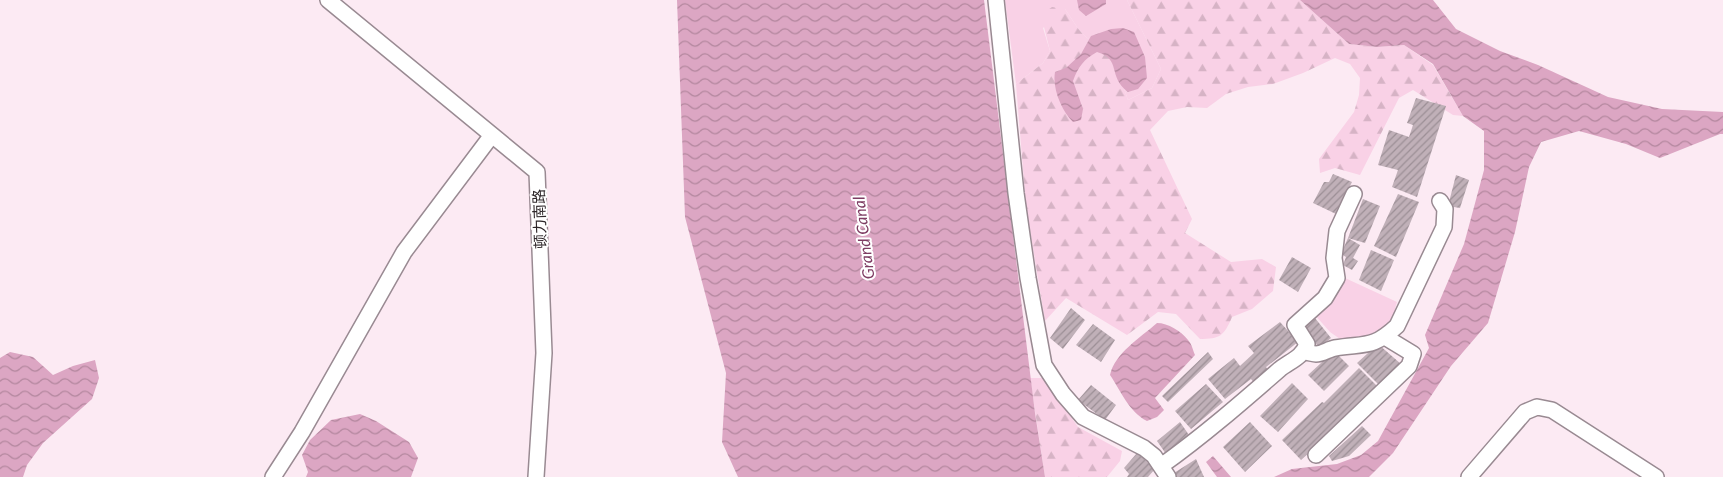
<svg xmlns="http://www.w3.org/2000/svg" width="1723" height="477" font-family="Lato,'Noto Sans SC',sans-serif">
	<defs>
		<pattern id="forest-firs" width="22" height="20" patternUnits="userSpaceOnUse" patternTransform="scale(1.25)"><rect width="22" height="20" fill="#f9d1e6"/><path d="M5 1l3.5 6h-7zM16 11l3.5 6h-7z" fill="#d6b3c5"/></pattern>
		<pattern id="water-waves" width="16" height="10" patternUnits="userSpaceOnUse" patternTransform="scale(1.25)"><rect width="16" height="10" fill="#dca6c3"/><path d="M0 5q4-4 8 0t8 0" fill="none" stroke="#b3879e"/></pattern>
		<pattern id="building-hatch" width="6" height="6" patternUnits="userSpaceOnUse" patternTransform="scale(1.25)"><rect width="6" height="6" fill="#c0b0b8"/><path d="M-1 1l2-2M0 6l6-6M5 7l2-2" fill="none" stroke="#9c8f96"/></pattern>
	</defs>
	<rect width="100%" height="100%" fill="#fceaf3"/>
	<path fill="#f9d1e6" d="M1005,0h122l34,69 -9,19 -24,12 -19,-55c-26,-2 -30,-16 -44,-36l-22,19 7,23 -7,12 -27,21z
		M1345,278l52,24c-2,6 -3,14 -6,19 -9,15 -33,17 -48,20l-13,-9 -16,-18 25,-25z"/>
	<path fill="url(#forest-firs)" d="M1127,0h173l49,44 28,3 27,-2 29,20 30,51 -10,-1 -40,-25 -14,8 -39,77 -25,-7 -15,5 -1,-14 35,-47 5,-17 1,-17 -10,-14 -15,-6 -32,15 -30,11 -25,3 -22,7 -19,14 -20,-1 -19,4 -18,19 42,89 -7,14 46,29 31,-3 14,8 -3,24 -21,18 -20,8c-8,19 -12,22 -32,22l-24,-25 -18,-2 -31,23 -61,-37 -21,23 -19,-115 -10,-122 27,-21 7,-12 -9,-36 11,-8 13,2c14,20 18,34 44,36l19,55 24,-12 9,-19z
		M1030,378h14l34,49 44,24 -2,10 -13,16h-62z"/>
	<path fill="url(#water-waves)" d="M677,0h307l51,413 10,64h-307l-16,-35 4,-69 -41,-156z
		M1077,0h29v4l-20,12 -7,-6z
		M1300,0h133l23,29 44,22 38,14 70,32 54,12 61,3v22h-3l-60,24 -34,-14 -47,-13 -38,11 -12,25 -14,65 -27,91 -37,43 -58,87 -24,24h-95l18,-8 45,-5 24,-9 17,-14 51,-93 -4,-13 39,-91 20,-74v-39l-21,-15 -30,-52 -29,-19 -27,2 -28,-3z
		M1123,28l11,4 11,25 2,21 -9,11 -10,3c-21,-16 -6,-33 -31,-40 -13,7 -19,15 -24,29l10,28 -2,11 -8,2c-11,-11 -21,-33 -18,-50l11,-4 15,-14 10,-18 20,-7z
		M1157,323c11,0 24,8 31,17 4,4 5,11 7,15l-40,43 9,12 -7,7 -10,4c-18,-9 -26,-30 -37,-46 5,-22 30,-37 47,-52z
		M10,352l23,5 20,18 20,-9 22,-6 4,18 -7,21 -49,44 -16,22 -4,12h-23v-119z
		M360,414l16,7 33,21 9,16 -7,19h-105l2,-5 -6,-17 8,-15 21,-20z
		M1213,456l18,21h-14l-11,-15z"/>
	<path fill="url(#building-hatch)" d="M1416,98l30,8 -29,91 -25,-10 6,-17 -20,-5 11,-35 20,7 4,-12 -6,-2z
		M1333,174l19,8 -16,32 -23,-11 11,-21h5z
		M1456,175l13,5 -9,28 -12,-2z
		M1398,194l21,8 -23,55 -22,-11z
		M1363,199l17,7 -15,37 -17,-5z
		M1348,238l12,7 -7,13 5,3 -6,9 -9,-5 3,-8 -5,-3z
		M1371,250l23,10 -13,31 -22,-11z
		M1292,257l19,11 -13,24 -19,-12z
		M1071,308l14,12 -22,29 -13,-11z
		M1315,318l16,20 -12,10 -15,-22z
		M1280,322l18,20 -32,25 3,5 -14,12 -4,-5 -26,20 -17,-20 26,-21 6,8 14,-13 -6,-7z
		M1093,324l22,16 -14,22 -25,-17z
		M1378,344l23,20 -22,21 -22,-22z
		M1334,351l15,15 -25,25 -16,-16z
		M1208,352l5,7 -45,43 -6,-6z
		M1359,368l21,21 -79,71 -19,-20 40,-38 2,1z
		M1292,383l16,16 -30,33 -18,-16z
		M1206,384l17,18 -32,27 -16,-18z
		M1091,385l25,20 -11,15 -27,-20z
		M1180,422l9,13 -23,19 -9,-13z
		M1250,422l22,24 -27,26 -22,-25z
		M1362,426l9,9 -22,21 -17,5 -3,-5z
		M1137,453l18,16 -7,8h-21l2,-3 -5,-6z
		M1196,459l8,18h-28l-2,-4z"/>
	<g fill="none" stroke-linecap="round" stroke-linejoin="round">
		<defs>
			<path id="minor" d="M328,0l209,172 7,181 -8,124
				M996,0l20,193 12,85 16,87 19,29 20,23 61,31 10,8 14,21
				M1304,352c4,0 9,2 12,2 6,0 13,-5 19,-6 31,-5 37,1 62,-22l47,-99 1,-18 -5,-8
				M1316,455l93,-89 4,-12 -28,-17
				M1161,466c42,-30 80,-63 119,-97 10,-8 22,-11 27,-25l-12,-19 30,-27 12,-20 -3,-20 3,-27 17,-37
				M273,477l29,-45 102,-180 88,-117
				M1469,477l56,-65 12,-5 15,3 104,67"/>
		</defs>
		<use href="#minor" stroke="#998a92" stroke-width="18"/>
		<use href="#minor" stroke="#fff" stroke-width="15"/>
	</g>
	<g text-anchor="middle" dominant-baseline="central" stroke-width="4" stroke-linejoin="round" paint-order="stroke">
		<g font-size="15" fill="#2d2629" stroke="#fff">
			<text transform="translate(539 219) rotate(-92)">顿力南路</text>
		</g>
		<g font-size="16" font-style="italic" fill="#7e3c63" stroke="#fff">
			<text transform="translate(863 238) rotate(-97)">Grand Canal</text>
		</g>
	</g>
</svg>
